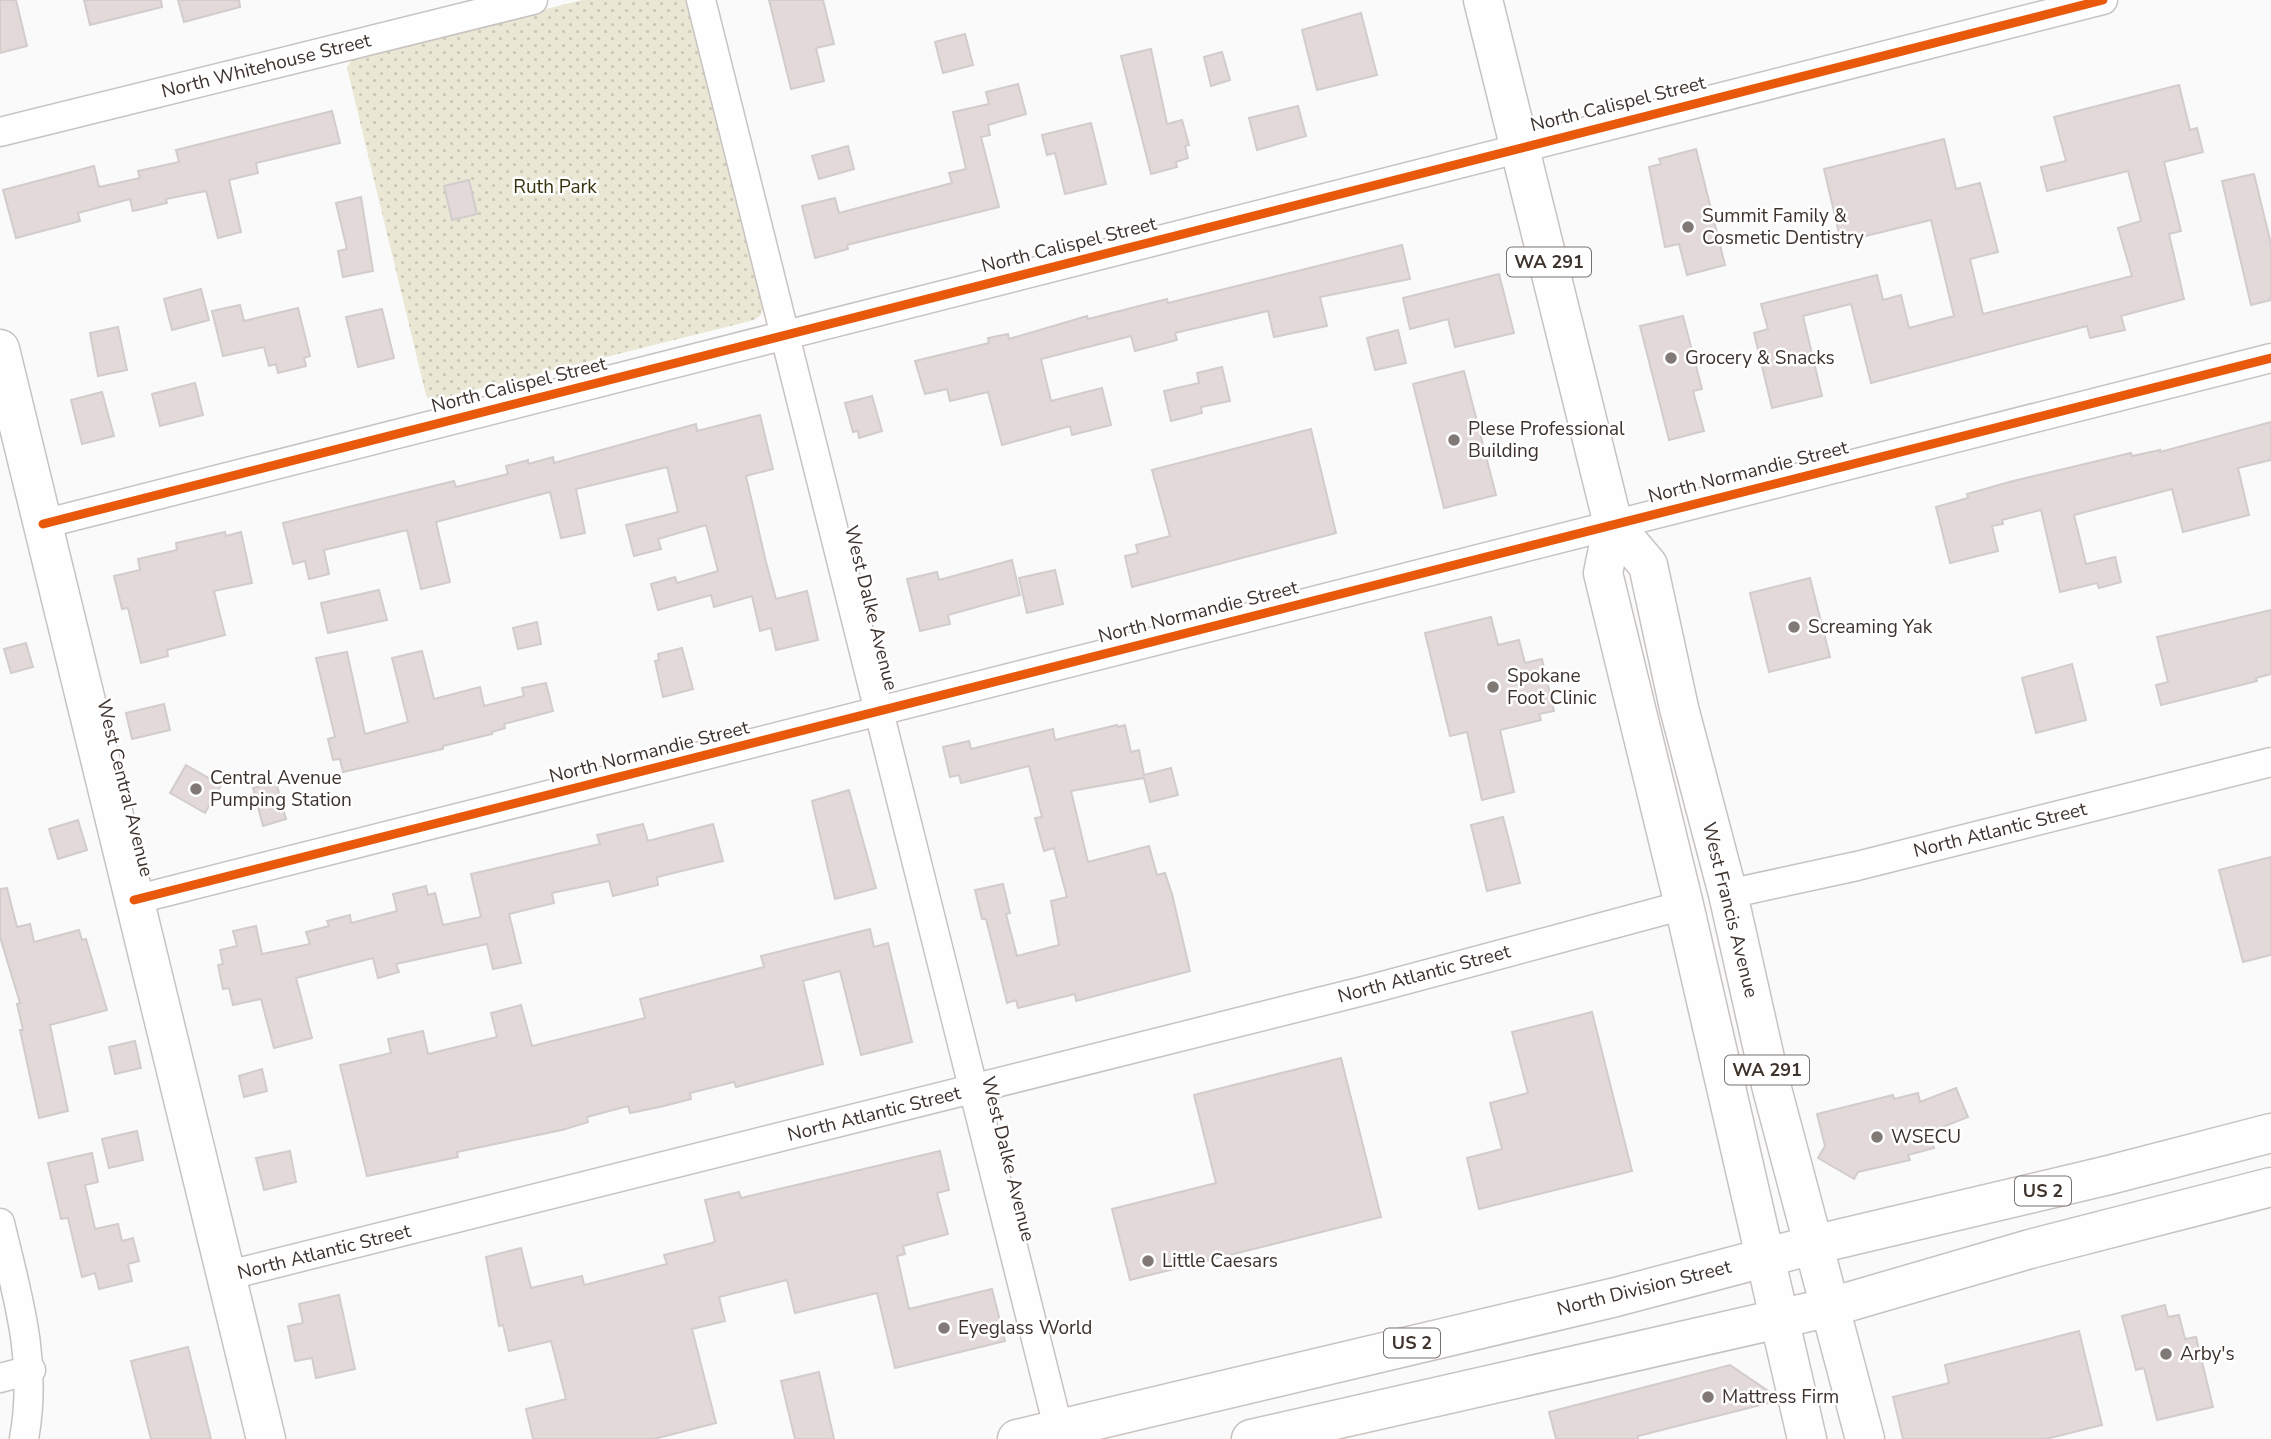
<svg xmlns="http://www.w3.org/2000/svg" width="2271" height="1439" font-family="'Nunito Sans',sans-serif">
	<defs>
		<pattern id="park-dots" width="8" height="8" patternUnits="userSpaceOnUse" patternTransform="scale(1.75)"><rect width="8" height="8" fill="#eae7d5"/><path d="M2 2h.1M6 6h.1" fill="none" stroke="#cac7b7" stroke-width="1.8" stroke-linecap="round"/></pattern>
	</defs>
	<rect width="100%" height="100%" fill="#fafafa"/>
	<path fill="url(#park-dots)" d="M582,0h106l75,306 -2,9 -7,5 -324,81 -4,-6 -79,-327 6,-11z"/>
	<path fill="#e2d9d8" stroke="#d2cccc" stroke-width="2" d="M0,0h16l11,46 -27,7z
		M84,0h77l1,7 -72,18z
		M178,0h61l1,7 -56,15z
		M769,0h54l11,44 -18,4 8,33 -33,8z
		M1361,13l16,62 -60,15 -15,-60z
		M965,34l8,31 -30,8 -8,-31z
		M1151,49l16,75 15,-4 7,25 -4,1 3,12 -12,4 1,5 -26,7 -30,-118z
		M1222,52l8,28 -19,6 -7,-29z
		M1018,84l8,30 -38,11 2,10 -9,2 18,70 -152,38 1,4 -33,9 -13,-52 33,-8 4,15 113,-30 -3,-10 17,-4 -13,-57 36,-8 -3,-12z
		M2179,85l11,45 7,-2 6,24 -39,10 17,69 -12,3 15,65 -63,17 4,14 -35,8 -3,-12 -216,57 -20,-79 -48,12 19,80 -50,12 -18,-75 14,-4 -7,-25 116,-29 6,25 18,-5 8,33 45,-12 -23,-96 -90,22 -17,-73 120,-30 12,50 24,-6 18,69 -28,7 13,55 149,-38 -14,-48 23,-7 -13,-50 -81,20 -6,-24 25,-6 -12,-44z
		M1298,106l8,30 -49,14 -8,-32z
		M332,111l8,32 -84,20 2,10 -29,7 12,52 -23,6 -12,-47 -40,8 1,4 -34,8 -3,-12 -52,14 2,8 -64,17 -13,-48 91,-24 5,21 41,-9 -2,-7 41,-9 -3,-12z
		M1091,123l15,61 -41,10 -10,-41 -8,2 -5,-20z
		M848,146l6,23 -35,10 -7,-23z
		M1696,149l29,116 -38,10 -8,-31 -14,3 -16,-80 12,-3 -2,-5z
		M2254,174l17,70v56l-20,5 -29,-124z
		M469,180l8,34 -25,6 -8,-34z
		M361,197l12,74 -30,6 -5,-26 9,-2 -11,-46z
		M1402,245l8,34 -90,18 7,29 -53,11 -6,-26 -93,22 2,7 -42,11 -4,-15 -90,23 10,42 51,-13 9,37 -39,10 -2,-9 -68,19 -14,-53 -38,9 -3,-12 -22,5 -10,-33 74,-18 -1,-5 20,-4 1,5 78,-23 1,3 79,-20 1,4z
		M1499,274l15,59 -59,14 -7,-28 -38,10 -7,-31z
		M201,289l8,31 -37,10 -8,-31z
		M240,305l4,16 54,-13 12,48 -6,2 2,8 -28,7 -2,-9 -7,2 -5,-19 -41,9 -11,-45z
		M382,309l12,49 -36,9 -12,-50z
		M1683,316l19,73 -9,2 11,40 -35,9 -29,-114z
		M118,327l9,43 -29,6 -8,-43z
		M1398,330l8,33 -31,7 -8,-32z
		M1222,367l8,34 -29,6 1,6 -31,8 -7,-30 35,-8 -2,-10z
		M1464,371l32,124 -52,13 -31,-124z
		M195,383l8,32 -43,11 -8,-32z
		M102,392l12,44 -32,8 -11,-44z
		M872,396l10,35 -23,7 -1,-7 -5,1 -8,-29z
		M760,415l13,54 -27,7 20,86 10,37 31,-8 11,49 -42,10 -5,-22 -11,3 -8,-35 -38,11 -3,-12 -53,15 -7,-26 24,-7 2,6 41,-12 -12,-46 -48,14 3,10 -27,7 -8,-31 52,-13 -11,-45 -91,22 9,44 -24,5 -11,-46 -114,30 14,60 -29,7 -14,-59 -83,20 5,24 -20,5 -4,-18 -12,3 -10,-41 171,-42 2,6 52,-13 -2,-8 22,-6v4l25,-7 1,6 142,-39 1,7z
		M2271,422v38l-33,8 11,47 -66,17 -11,-43 -98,26 12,49 29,-7 6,25 -22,6 -2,-5 -37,9 -19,-82 -39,10 1,4 -11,2 6,25 -48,12 -14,-56 32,-9 -1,-4 46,-13 118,-28 1,3 28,-6v2z
		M1311,429l25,104 -204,54 -7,-31 13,-3 -2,-8 34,-9 -18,-66z
		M225,532l1,4 15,-4 11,51 -38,8 11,44 -58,15 1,6 -27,7 -13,-55 -6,1 -8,-33 26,-6 -2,-11 39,-9 -1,-7z
		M1012,560l8,35 -72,20 2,9 -30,7 -13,-52 30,-7 2,8z
		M1055,570l8,34 -36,9 -8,-35z
		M1810,578l20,79 -61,15 -19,-79z
		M379,590l8,30 -59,13 -7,-30z
		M2271,610v64l-15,4 1,3 -96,24 -5,-20 12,-3 -11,-45z
		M1491,617l7,28 21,-5 6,23 17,-4 12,52 -15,3 2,6 -41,10 14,62 -32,8 -15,-68 -17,4 -25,-103z
		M537,622l4,22 -23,5 -5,-21z
		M26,643l7,24 -22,6 -7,-24z
		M682,648l11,41 -30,8 -8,-36 4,-1 -1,-6z
		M422,651l12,48 46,-12 4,19 40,-10 -2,-8 24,-5 7,28 -49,13 1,4 -13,4v2l-49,12v3l-100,23 -3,-13 -7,1 -5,-21 7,-2 -19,-79 31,-6 18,82 43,-12 -16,-64z
		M2072,664l14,56 -50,13 -14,-55z
		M164,704l6,26 -38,9 -6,-26z
		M1117,725l1,2 7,-2 6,27 8,-2 5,25 27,-7 7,27 -28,7 -6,-24 -73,13 17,71 61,-16 8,29 8,-2 7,21 18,77 -114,30 -1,-7 -57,14 -2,-8 -9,3 -21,-84h-4l-7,-29 28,-6 7,29 -4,1 11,42 42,-11 -8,-44 16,-4 -13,-49 -10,3 -9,-33 7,-1 -13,-51 -68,17 -2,-8 -9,2 -7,-30 26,-6 2,8 82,-20 2,11z
		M186,765l35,20 -16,28 -35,-20z
		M276,782l10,37 -23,7 -10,-38z
		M849,790l27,98 -41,11 -23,-98z
		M1503,817l17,66 -33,8 -16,-66z
		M78,820l9,30 -29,9 -9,-30z
		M643,824l5,17 65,-17 10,37 -66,16 1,8 -45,11 -4,-15 -57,12 2,10 -45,11 12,49 -28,6 -6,-25 -91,20 3,8 -21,6 -5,-20 -77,20 16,60 -38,10 -13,-49 -28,6 -4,-17 -6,1 -5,-24 5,-1 -3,-14 17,-4 -4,-15 23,-5 6,28 48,-10 -4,-12 23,-6 -2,-5 23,-6 1,8 46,-12 -4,-17 33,-8 2,9 7,-2 8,32 38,-8 -10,-43 129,-30 -3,-9z
		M2271,857v98l-28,7 -24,-92z
		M7,888l10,39 13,-3 4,18 45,-12 3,10 4,-1 21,71 -57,15 18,86 -29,7 -19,-88h3l-6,-26 3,-1 -20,-66v-48z
		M870,929l4,18 14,-4 24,99 -51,13 -21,-84 -37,10 20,83 -87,23 -2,-5 -44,11 1,6 -27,7 -34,7 -2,-7 -41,11 1,5 -26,8 -105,22 1,5 -91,19 -27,-111 51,-12 -3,-14 35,-8 5,23 69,-17 -6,-24 30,-8 11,41 113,-28 -5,-19 124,-32 -3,-11z
		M1592,1012l40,159 -153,38 -12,-51 35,-9 -12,-46 38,-10 -16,-61z
		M135,1041l6,27 -26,6 -6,-27z
		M1341,1058l40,159 -251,63 -18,-71 104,-26 -22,-88z
		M262,1069l5,22 -23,6 -5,-21z
		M1956,1088l12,29 -38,15 4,16 -26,7 2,5 -52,12 -4,7 -36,-21 7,-12 -8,-32 76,-19 1,4 24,-6 2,9z
		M137,1131l6,29 -34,8 -7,-29z
		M290,1151l6,31 -32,8 -8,-32z
		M940,1151l9,39 -12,3 11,41 -45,12 2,8 -8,2 12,53 83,-20 13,52 -110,27 -18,-75 -82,20 -8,-33 -68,17 6,24 -33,8 24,94 -62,16h-121l-7,-30 40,-10 -15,-58 -42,10 -6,-26 -4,1 -13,-69 35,-9 10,40 51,-12 2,9 83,-21 -3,-9 48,-12 3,-2 -10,-41 34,-8 2,6z
		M92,1153l6,29 -13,3 10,44 23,-5 4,17 11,-3 6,23 -11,3 4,17 -33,8 -4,-16 -13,4 -14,-59 -7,1 -13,-56z
		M339,1295l16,74 -39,9 -4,-20 -17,3 -7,-35 15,-3 -4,-19z
		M2165,1305l3,12 11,-2 6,24 11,-2 17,70 -56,13 -13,-52 -8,2 -14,-54z
		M2079,1331l23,94 -56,14h-143l-10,-42 56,-14 -4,-18z
		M188,1347l23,92h-60l-20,-78z
		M1730,1365l44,30 2,6 -138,35v3h-82l-7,-27z
		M819,1372l15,67h-39l-14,-58z"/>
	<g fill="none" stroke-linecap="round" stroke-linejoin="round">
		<defs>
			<path id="street" d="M701,0l360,1439
				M0,132l533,-132
				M43,524l2060,-524
				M1728,894l129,-28 414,-104
				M134,900l2137,-542
				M0,1223c18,75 38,138 24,216
				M225,1276l1150,-288 309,-83
				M0,1378l31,-8"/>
			<path id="secondary" d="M0,349l266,1090"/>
			<path id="primary" d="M1483,0l130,524 -10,49 81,332 123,534
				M1613,524l35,41 31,143 49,186 43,191 94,354
				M1017,1439l599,-142 197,-52 296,-70 162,-42
				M1251,1439l580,-132 199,-58 241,-62"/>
		</defs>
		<use href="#street" stroke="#c8c3c0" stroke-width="31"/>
		<use href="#secondary" stroke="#c8c3c0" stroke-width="41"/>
		<use href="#primary" stroke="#c8c3c0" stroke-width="41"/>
		<use href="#street" stroke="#fefefe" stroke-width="28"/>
		<use href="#secondary" stroke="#fefefe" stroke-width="38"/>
		<use href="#primary" stroke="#fefefe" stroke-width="38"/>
		<defs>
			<path id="cycleway" d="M43,524l2060,-524
				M134,900l2137,-542"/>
		</defs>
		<use href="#cycleway" stroke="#fff" stroke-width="13"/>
		<use href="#cycleway" stroke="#e8590c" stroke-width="9"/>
	</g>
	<g fill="#807975" stroke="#fff" stroke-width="2.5">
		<circle cx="1688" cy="227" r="7"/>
		<circle cx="1671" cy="358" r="7"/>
		<circle cx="1454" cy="440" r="7"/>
		<circle cx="1794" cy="627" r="7"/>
		<circle cx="1493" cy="687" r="7"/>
		<circle cx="196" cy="789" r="7"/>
		<circle cx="1877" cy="1137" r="7"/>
		<circle cx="1148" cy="1261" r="7"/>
		<circle cx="944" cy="1328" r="7"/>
		<circle cx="2166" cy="1354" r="7"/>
		<circle cx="1708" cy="1397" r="7"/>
	</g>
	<g text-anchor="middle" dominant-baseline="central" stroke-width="5" stroke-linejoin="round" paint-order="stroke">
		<g fill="#fff" stroke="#78706c" stroke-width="2">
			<rect x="1507" y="247.5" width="84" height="29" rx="5"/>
			<rect x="1725" y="1055.5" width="84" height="29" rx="5"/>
			<rect x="2015" y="1176.5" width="56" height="29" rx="5"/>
			<rect x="1384" y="1328.5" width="56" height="29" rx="5"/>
		</g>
		<g font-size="18" font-weight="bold" fill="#3e332d">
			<text x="1549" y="262">WA 291</text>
			<text x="1767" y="1070">WA 291</text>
			<text x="2043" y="1191">US 2</text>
			<text x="1412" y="1343">US 2</text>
		</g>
		<g font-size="19" fill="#3e332d" stroke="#fff">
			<text transform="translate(266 66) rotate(-14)">North Whitehouse Street</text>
			<text transform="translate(1618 104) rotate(-14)">North Calispel Street</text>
			<text transform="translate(1069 245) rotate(-14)">North Calispel Street</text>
			<text transform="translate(519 385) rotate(-14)">North Calispel Street</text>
			<text transform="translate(1748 472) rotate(-14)">North Normandie Street</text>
			<text transform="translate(871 608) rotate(76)">West Dalke Avenue</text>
			<text transform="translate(1198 612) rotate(-14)">North Normandie Street</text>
			<text transform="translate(649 752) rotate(-14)">North Normandie Street</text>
			<text transform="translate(125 788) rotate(76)">West Central Avenue</text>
			<text transform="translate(2000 830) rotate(-14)">North Atlantic Street</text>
			<text transform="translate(1730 910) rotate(76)">West Francis Avenue</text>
			<text transform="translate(1424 974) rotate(-15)">North Atlantic Street</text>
			<text transform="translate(874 1114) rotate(-14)">North Atlantic Street</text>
			<text transform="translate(1008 1159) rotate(76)">West Dalke Avenue</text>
			<text transform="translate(324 1252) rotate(-14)">North Atlantic Street</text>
			<text transform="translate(1644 1288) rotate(-14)">North Division Street</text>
		</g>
		<g font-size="19" fill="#37320e" stroke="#fff">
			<text x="555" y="187">Ruth Park</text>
		</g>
		<g font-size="19" fill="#3e332d" stroke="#fff" text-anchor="start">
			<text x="1702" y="216">Summit Family &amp;<tspan x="1702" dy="22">Cosmetic Dentistry</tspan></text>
			<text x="1685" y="358">Grocery &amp; Snacks</text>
			<text x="1468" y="429">Plese Professional<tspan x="1468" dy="22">Building</tspan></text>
			<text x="1808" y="627">Screaming Yak</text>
			<text x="1507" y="676">Spokane<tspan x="1507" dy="22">Foot Clinic</tspan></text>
			<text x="210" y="778">Central Avenue<tspan x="210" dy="22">Pumping Station</tspan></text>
			<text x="1891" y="1137">WSECU</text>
			<text x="1162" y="1261">Little Caesars</text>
			<text x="958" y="1328">Eyeglass World</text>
			<text x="2180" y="1354">Arby's</text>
			<text x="1722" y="1397">Mattress Firm</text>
		</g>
	</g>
</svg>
